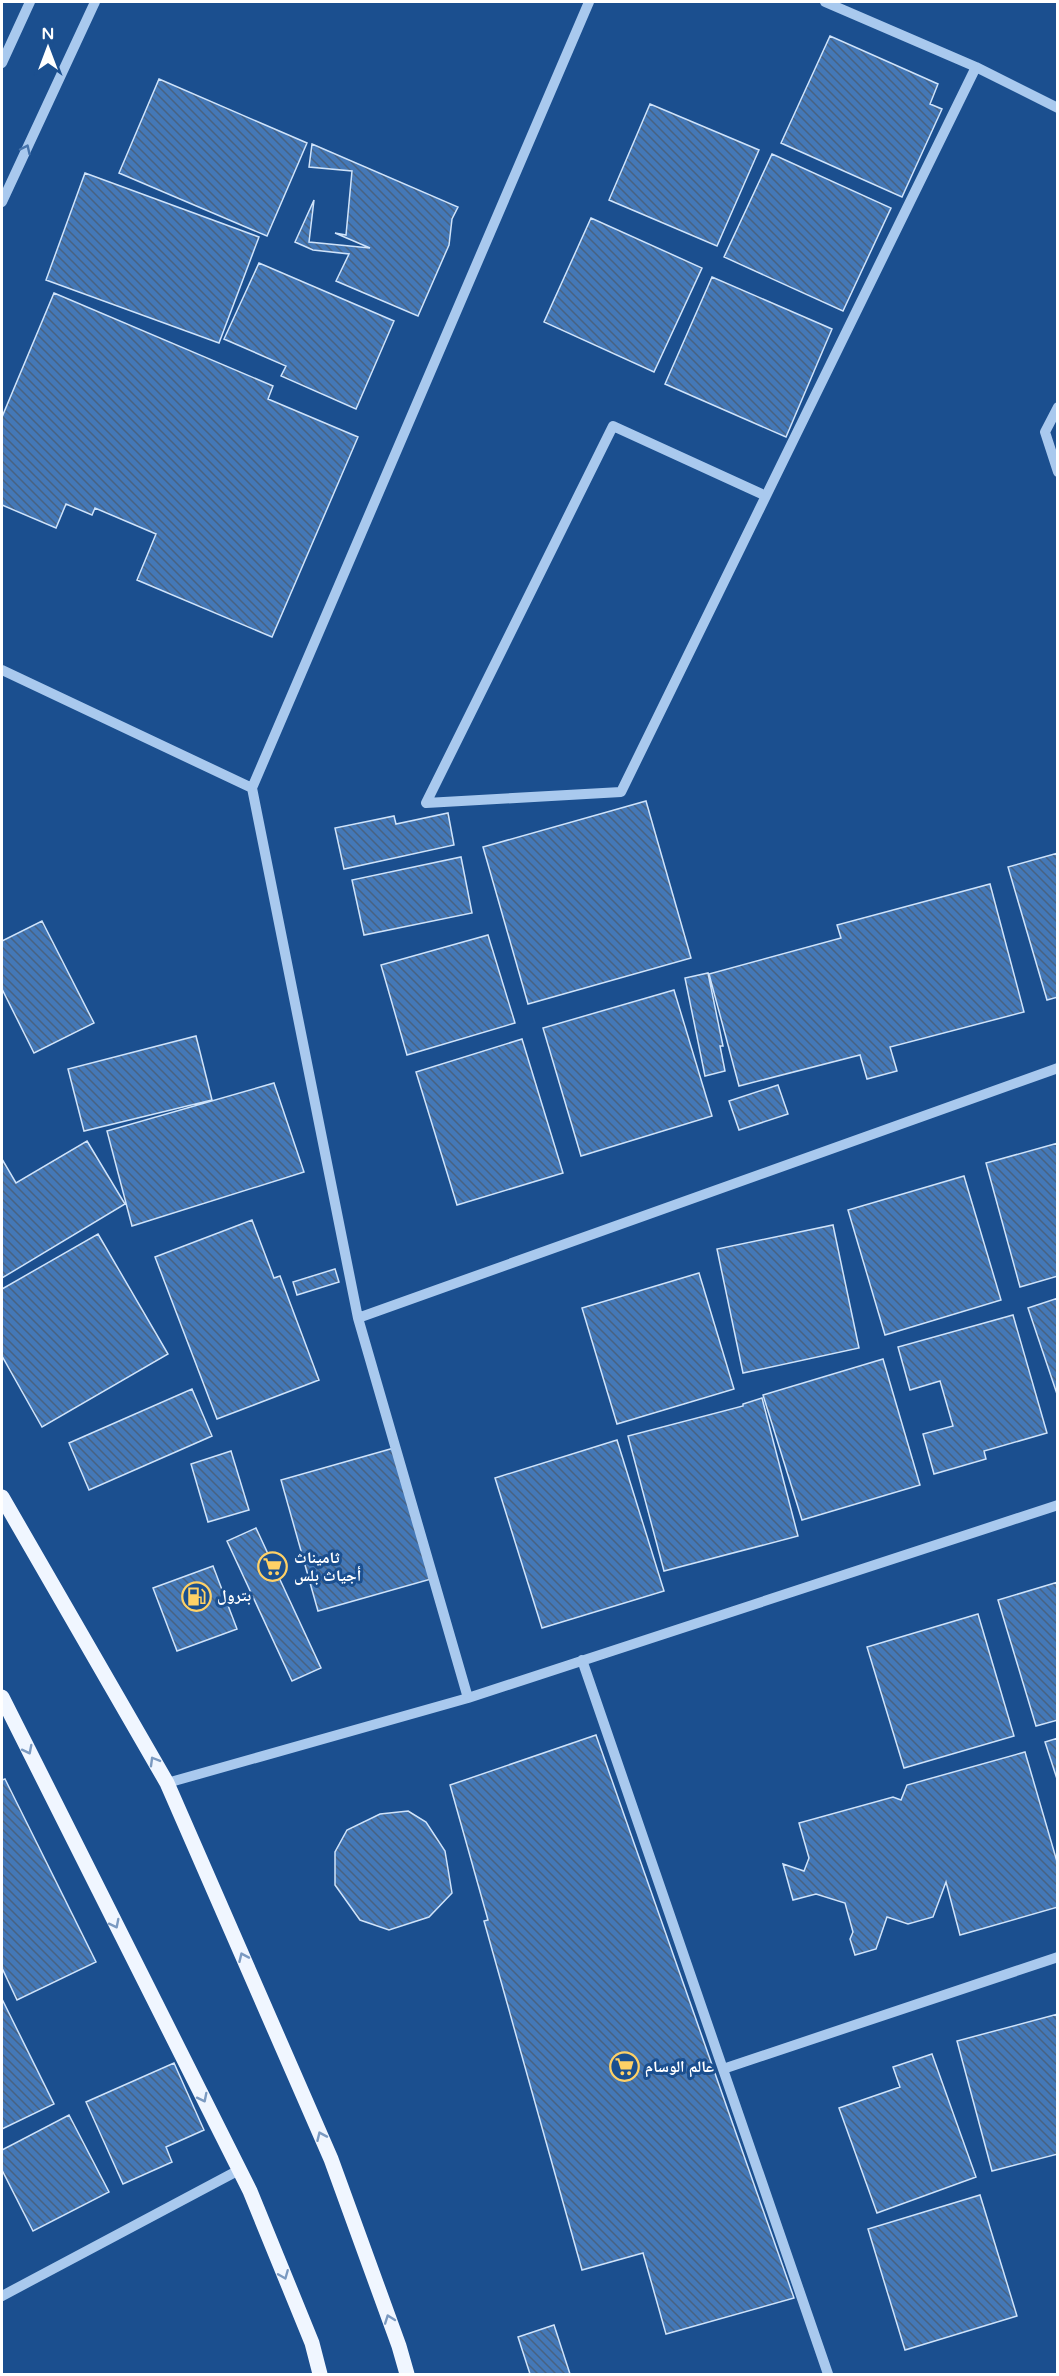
<svg xmlns="http://www.w3.org/2000/svg" width="1059" height="2376" font-family="'Varela Round','Noto Naskh Arabic',sans-serif">
	<defs>
		<pattern id="building-back-hatch" width="6" height="6" patternUnits="userSpaceOnUse" patternTransform="scale(1.5)"><rect width="6" height="6" fill="#4478b7"/><path d="M-1 5l2 2M0 0l6 6M5-1l2 2" fill="none" stroke="#486282"/></pattern>
	</defs>
	<rect width="100%" height="100%" fill="#1b4f8f"/>
	<path fill="url(#building-back-hatch)" stroke="#cfe3fa" stroke-width="1.5" d="M830,36l108,48 -8,20 12,5 -40,88 -121,-54z
		M159,79l148,64 -40,93 -148,-63z
		M650,104l109,46 -42,96 -108,-46z
		M312,144l146,63 -6,12 -3,26 -31,71 -82,-35 13,-27 -36,-4 -18,-8 19,-42 -5,42 61,6 -35,-15 11,2 6,-64 -43,-4z
		M772,154l119,54 -48,103 -119,-54z
		M85,173l174,64 -40,106 -173,-63z
		M591,218l111,50 -48,104 -110,-50z
		M259,263l135,58 -38,88 -75,-33 5,-10 -62,-27z
		M712,277l120,52 -46,108 -121,-53z
		M54,293l219,93 -5,13 90,38 -86,200 -135,-57 19,-46 -61,-26 -3,7 -26,-11 -10,24 -54,-23v-88z
		M646,801l45,157 -163,46 -45,-157z
		M448,813l6,32 -110,24 -9,-41 59,-12 2,8z
		M1058,853v144l-11,3 -39,-133z
		M461,857l11,56 -108,22 -12,-55z
		M990,884l34,128 -134,35 7,24 -30,8 -7,-24 -121,31 -30,-112 132,-36 -4,-13z
		M42,921l52,102 -60,30 -32,-64v-48z
		M488,935l27,88 -108,32 -26,-90z
		M708,973l15,73h-3l5,25 -20,5 -20,-98z
		M674,990l38,126 -131,40 -38,-128z
		M196,1036l16,64 -128,31 -16,-62z
		M522,1039l41,134 -106,32 -41,-133z
		M274,1083l30,89 -172,54 -25,-95z
		M778,1085l10,29 -49,16 -10,-29z
		M87,1141l38,63 -123,74v-119l14,24z
		M1058,1143v133l-38,11 -34,-124z
		M964,1176l37,124 -116,35 -37,-125z
		M252,1220l22,58 6,-2 39,104 -102,39 -62,-162z
		M833,1225l26,123 -116,25 -26,-124z
		M98,1234l70,120 -126,73 -40,-71v-67z
		M335,1269l4,13 -42,13 -4,-13z
		M699,1273l35,116 -117,35 -35,-116z
		M1058,1298v99l-30,-89z
		M1013,1315l34,118 -63,18 2,8 -52,15 -11,-40 30,-8 -13,-45 -30,9 -12,-43z
		M883,1359l37,126 -118,35 -39,-125z
		M192,1389l20,47 -123,54 -20,-47z
		M762,1398l36,138 -134,35 -36,-135 115,-30v-2z
		M617,1440l47,151 -122,37 -47,-150z
		M394,1448l37,131 -113,32 -37,-131z
		M231,1451l18,59 -41,12 -17,-58z
		M256,1528l65,140 -29,13 -65,-140z
		M213,1566l24,63 -60,22 -24,-63z
		M1058,1582v138l-22,6 -38,-126z
		M978,1614l36,122 -110,32 -37,-121z
		M596,1735l198,563 -128,36 -23,-81 -61,17 -98,-349 4,-1 -38,-135z
		M1058,1738v44l-13,-40z
		M1025,1752l33,113v42l-98,28 -14,-53 -13,35 -25,7 -21,-7 -11,32 -21,6 -5,-16 3,-7 -8,-29 -29,-9 -23,6 -10,-36 21,7 5,-13 -10,-35 94,-26 8,3 6,-15z
		M5,1779l91,183 -79,38 -15,-32v-188z
		M408,1811l18,11 19,29 7,42 -23,24 -40,13 -29,-10 -25,-35v-33l12,-22 33,-16z
		M2,1999l52,105 -52,25z
		M1058,2014v140l-66,17 -35,-130z
		M932,2054l44,123 -99,36 -38,-105 61,-21 -7,-20z
		M174,2063l30,67 -38,17 6,15 -49,22 -37,-82z
		M69,2115l40,77 -76,39 -31,-61v-20z
		M980,2195l37,121 -112,34 -37,-121z
		M554,2325l16,49h-40l-12,-37z"/>
	<g fill="none" stroke-linecap="round" stroke-linejoin="round">
		<path stroke="#a9c9ee" stroke-width="10" d="M2,63l28,-61
			M976,67l82,41
			M2,202l93,-200
			M1058,407l-13,25 13,40
			M766,496l-153,-70 -187,377 195,-11 355,-725 -151,-65
			M2,670l250,118
			M358,1318l700,-250
			M582,1660l246,714
			M468,1698l-110,-380 -106,-530 337,-786
			M167,1783l301,-85 590,-193
			M723,2069l335,-112
			M2,2296l237,-126"/>
		<path stroke="#f0f6ff" stroke-width="15" d="M2,1497l165,286 164,376 68,187 8,28
			M2,1697l248,494 62,152 8,31"/>
	</g>
	<defs><path id="oneway-chevron" d="M-2-3.5L2.5 0L-2 3.5" fill="none" stroke-width="1.6" stroke-linecap="round" stroke-linejoin="round" transform="scale(1.5)"/></defs>
	<use stroke="#4674ac" href="#oneway-chevron" transform="translate(26 149) rotate(-65)"/>
	<g stroke="#7b9ac1">
		<use href="#oneway-chevron" transform="translate(28 1750) rotate(63)"/>
		<use href="#oneway-chevron" transform="translate(154 1761) rotate(-120)"/>
		<use href="#oneway-chevron" transform="translate(115 1924) rotate(63)"/>
		<use href="#oneway-chevron" transform="translate(243 1957) rotate(-114)"/>
		<use href="#oneway-chevron" transform="translate(203 2098) rotate(63)"/>
		<use href="#oneway-chevron" transform="translate(321 2136) rotate(-114)"/>
		<use href="#oneway-chevron" transform="translate(284 2275) rotate(68)"/>
		<use href="#oneway-chevron" transform="translate(389 2319) rotate(-110)"/>
	</g>
	<defs>
		<symbol id="supermarket-ring" viewBox="-11 -11 22 22"><circle r="9.5" fill="#1b4f8f" stroke="#ffd166" stroke-width="1.5"/><path d="M-6-5.5h2.5l.6 2H6L4.5 2H-2.5L-4.4-4H-6ZM-1.5 3.2a1.3 1.3 0 1 0 .1 0ZM3 3.2a1.3 1.3 0 1 0 .1 0Z" fill="#ffd166"/></symbol>
		<symbol id="fuel-ring" viewBox="-11 -11 22 22"><circle r="9.5" fill="#1b4f8f" stroke="#ffd166" stroke-width="1.5"/><path d="M-5.5-6h7V0h2V4h1.3V-2.5L3-4.5l.8-.8L6-3V5H2.5V1h-1V6h-7ZM-4.2-4.7v3.2H.2V-4.7Z" fill="#ffd166"/></symbol>
	</defs>
	<g fill-rule="evenodd">
		<use href="#supermarket-ring" x="256" y="1550" width="33" height="33"/>
		<use href="#fuel-ring" x="180" y="1580" width="33" height="33"/>
		<use href="#supermarket-ring" x="608" y="2050" width="33" height="33"/>
	</g>
	<g text-anchor="middle" dominant-baseline="central" stroke-width="6" stroke-linejoin="round" paint-order="stroke">
		<g font-size="16" font-weight="bold" fill="#fff" stroke="#1b4f8f" text-anchor="start">
			<text x="294" y="1558">ثاميناث<tspan x="294" dy="18">أجياث بلس</tspan></text>
			<text x="217" y="1596">بترول</text>
			<text x="645" y="2067">عالم الوسام</text>
		</g>
	</g>
	<rect width="1059" height="2376" fill="none" stroke="#ffffff" stroke-width="6"/>
	<g transform="translate(48 48)" stroke="#1b4f8f" stroke-width="4.5" paint-order="stroke">
	<path d="M0-4.5L10 22L0 15L-10 22Z" fill="#ffffff"/>
	<text y="-9" font-size="16" font-weight="bold" text-anchor="middle" fill="#ffffff">N</text>
	</g>
</svg>
